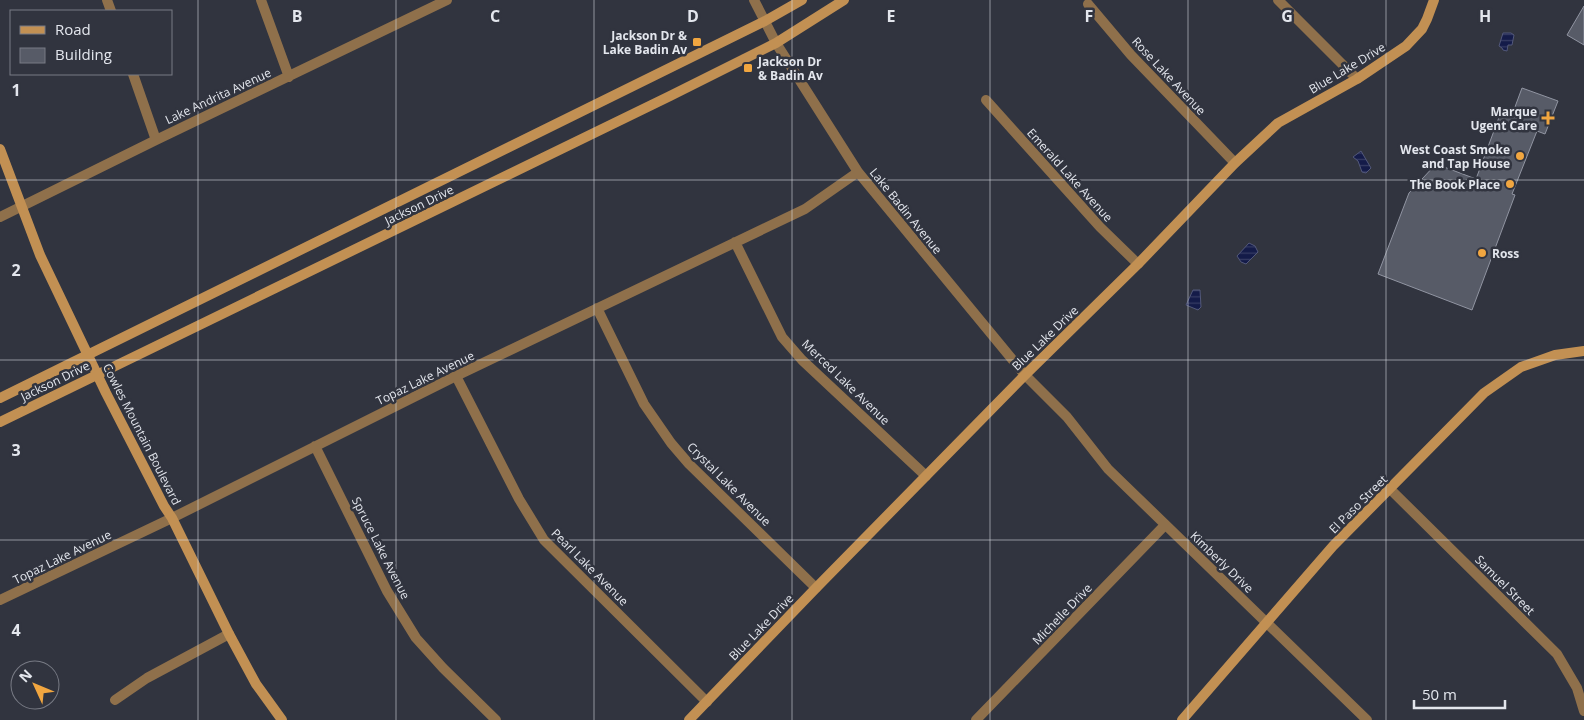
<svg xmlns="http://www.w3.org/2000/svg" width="1584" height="720" font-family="'Open Sans',sans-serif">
	<defs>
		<pattern id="water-rules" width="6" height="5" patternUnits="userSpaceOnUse" patternTransform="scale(1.25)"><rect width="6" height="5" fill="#141b49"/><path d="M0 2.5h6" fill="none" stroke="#363c64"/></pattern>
	</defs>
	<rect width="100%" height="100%" fill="#31343f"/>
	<path fill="url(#water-rules)" stroke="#52587a" d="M1503,33h8l3,2 -2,10h-4l-1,6 -4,-1 -1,-2 -3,-2z
		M1361,151l10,17 -5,5 -4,-1 -4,-11 -5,-4z
		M1249,243l6,3 3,6 -12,12 -5,-2 -4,-6z
		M1193,290h7l1,17 -3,3 -12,-5z"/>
	<path fill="#575b67" stroke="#9195a2" d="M1584,6v39l-17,-10z
		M1522,88l36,13 -13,33 -8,-3 -25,63 3,1 -43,115 -94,-36 31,-81 27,-29 40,15 25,-67 11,3z"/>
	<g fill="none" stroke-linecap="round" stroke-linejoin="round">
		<path stroke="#8f704b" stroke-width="10" d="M107,0l4,11
			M261,0l28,77
			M754,0l22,43 82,129 167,203 42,42 41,52 259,251
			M1278,0l79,79
			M1088,4l43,51 104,108
			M133,74l23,66
			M986,100l114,127 38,37
			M0,217l156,-77 291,-140
			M735,242l47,95 20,23 124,116
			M597,308l47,96 27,39 18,21 127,124
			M456,376l63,123 25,41 163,162
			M315,446l72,145 29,47 27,30 53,52
			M1390,489l167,165 20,34 7,23
			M0,600l172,-82 284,-142 349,-167 53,-37
			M115,700l32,-22 82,-44
			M976,720l189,-195"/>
		<path stroke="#c29053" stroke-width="10" d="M0,149l40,106 66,138 58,113 8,12 57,116 27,50 26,36
			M0,398l765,-377 37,-21
			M0,422l670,-326 106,-53 68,-43
			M689,720l127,-132 209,-213 113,-111 97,-101 43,-40 79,-44 49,-33 16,-17 5,-10 7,-19
			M1182,720l151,-174 151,-153 37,-26 34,-12 29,-4"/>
	</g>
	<path fill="none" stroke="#e3e6ed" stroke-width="1" stroke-opacity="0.55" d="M198,0v720M396,0v720M594,0v720M792,0v720M990,0v720M1188,0v720M1386,0v720M0,180h1584M0,360h1584M0,540h1584"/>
	<g fill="#f1a640" stroke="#31343f" stroke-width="2">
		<rect x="692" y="37" width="10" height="10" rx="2.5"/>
		<rect x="743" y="63" width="10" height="10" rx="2.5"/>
		<path d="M1545.5 110.5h5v5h5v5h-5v5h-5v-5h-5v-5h5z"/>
		<circle cx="1520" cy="156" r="5"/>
		<circle cx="1510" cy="184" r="5"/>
		<circle cx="1482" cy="253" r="5"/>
	</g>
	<g text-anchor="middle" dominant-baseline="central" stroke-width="5" stroke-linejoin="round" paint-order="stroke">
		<g font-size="12" font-weight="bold" fill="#e3e6ed" stroke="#31343f" text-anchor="end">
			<text x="687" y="35">Jackson Dr &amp;<tspan x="687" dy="14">Lake Badin Av</tspan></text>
			<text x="758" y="61" text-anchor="start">Jackson Dr<tspan x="758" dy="14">&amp; Badin Av</tspan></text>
			<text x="1537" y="111">Marque<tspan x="1537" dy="14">Ugent Care</tspan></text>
			<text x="1510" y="149">West Coast Smoke<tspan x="1510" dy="14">and Tap House</tspan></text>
			<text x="1500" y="184">The Book Place</text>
			<text x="1492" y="253" text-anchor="start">Ross</text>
		</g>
		<g font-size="12" fill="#e3e6ed" stroke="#31343f">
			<text transform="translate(1347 68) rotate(-31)">Blue Lake Drive</text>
			<text transform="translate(1169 76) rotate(47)">Rose Lake Avenue</text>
			<text transform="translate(218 96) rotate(-25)">Lake Andrita Avenue</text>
			<text transform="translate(1070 175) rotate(48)">Emerald Lake Avenue</text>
			<text transform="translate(419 205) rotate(-26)">Jackson Drive</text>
			<text transform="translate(906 211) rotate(51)">Lake Badin Avenue</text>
			<text transform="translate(1045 338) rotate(-44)">Blue Lake Drive</text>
			<text transform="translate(425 378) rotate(-26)">Topaz Lake Avenue</text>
			<text transform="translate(55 381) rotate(-26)">Jackson Drive</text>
			<text transform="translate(846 382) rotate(44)">Merced Lake Avenue</text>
			<text transform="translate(142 434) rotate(63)">Cowles Mountain Boulevard</text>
			<text transform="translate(729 484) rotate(45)">Crystal Lake Avenue</text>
			<text transform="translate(1358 504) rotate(-45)">El Paso Street</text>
			<text transform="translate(381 548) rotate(63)">Spruce Lake Avenue</text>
			<text transform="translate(62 557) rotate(-26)">Topaz Lake Avenue</text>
			<text transform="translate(1222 562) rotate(44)">Kimberly Drive</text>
			<text transform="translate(590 567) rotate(45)">Pearl Lake Avenue</text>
			<text transform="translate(1505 585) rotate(45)">Samuel Street</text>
			<text transform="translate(1062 614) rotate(-46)">Michelle Drive</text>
			<text transform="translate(761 627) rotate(-46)">Blue Lake Drive</text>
		</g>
	</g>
	<g font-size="16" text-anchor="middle" font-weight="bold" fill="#e3e6ed" stroke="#31343f" stroke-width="5" stroke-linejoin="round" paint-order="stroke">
		<text x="297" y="22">B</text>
		<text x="495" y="22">C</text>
		<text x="693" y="22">D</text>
		<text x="891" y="22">E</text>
		<text x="1089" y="22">F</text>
		<text x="1287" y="22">G</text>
		<text x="1485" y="22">H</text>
		<text x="16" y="96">1</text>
		<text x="16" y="276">2</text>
		<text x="16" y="456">3</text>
		<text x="16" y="636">4</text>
	</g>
	<rect x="10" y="10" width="162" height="65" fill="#31343f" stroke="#787b85"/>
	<rect x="20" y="26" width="25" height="8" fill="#c29053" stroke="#787b85"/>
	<text x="55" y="35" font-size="15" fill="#e3e6ed">Road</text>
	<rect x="20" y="48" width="25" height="15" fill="#575b67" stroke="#787b85"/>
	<text x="55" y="60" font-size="15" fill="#e3e6ed">Building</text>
	<g transform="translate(35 685) rotate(314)"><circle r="24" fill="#31343f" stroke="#787b85"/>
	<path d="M0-4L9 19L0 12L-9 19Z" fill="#f1a640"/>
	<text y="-8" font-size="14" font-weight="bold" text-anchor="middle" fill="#e3e6ed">N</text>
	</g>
	<path d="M1414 700v8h91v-8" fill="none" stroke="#e3e6ed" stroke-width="2.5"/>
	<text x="1422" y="700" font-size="15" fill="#e3e6ed" stroke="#31343f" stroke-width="4" paint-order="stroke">50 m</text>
</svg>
